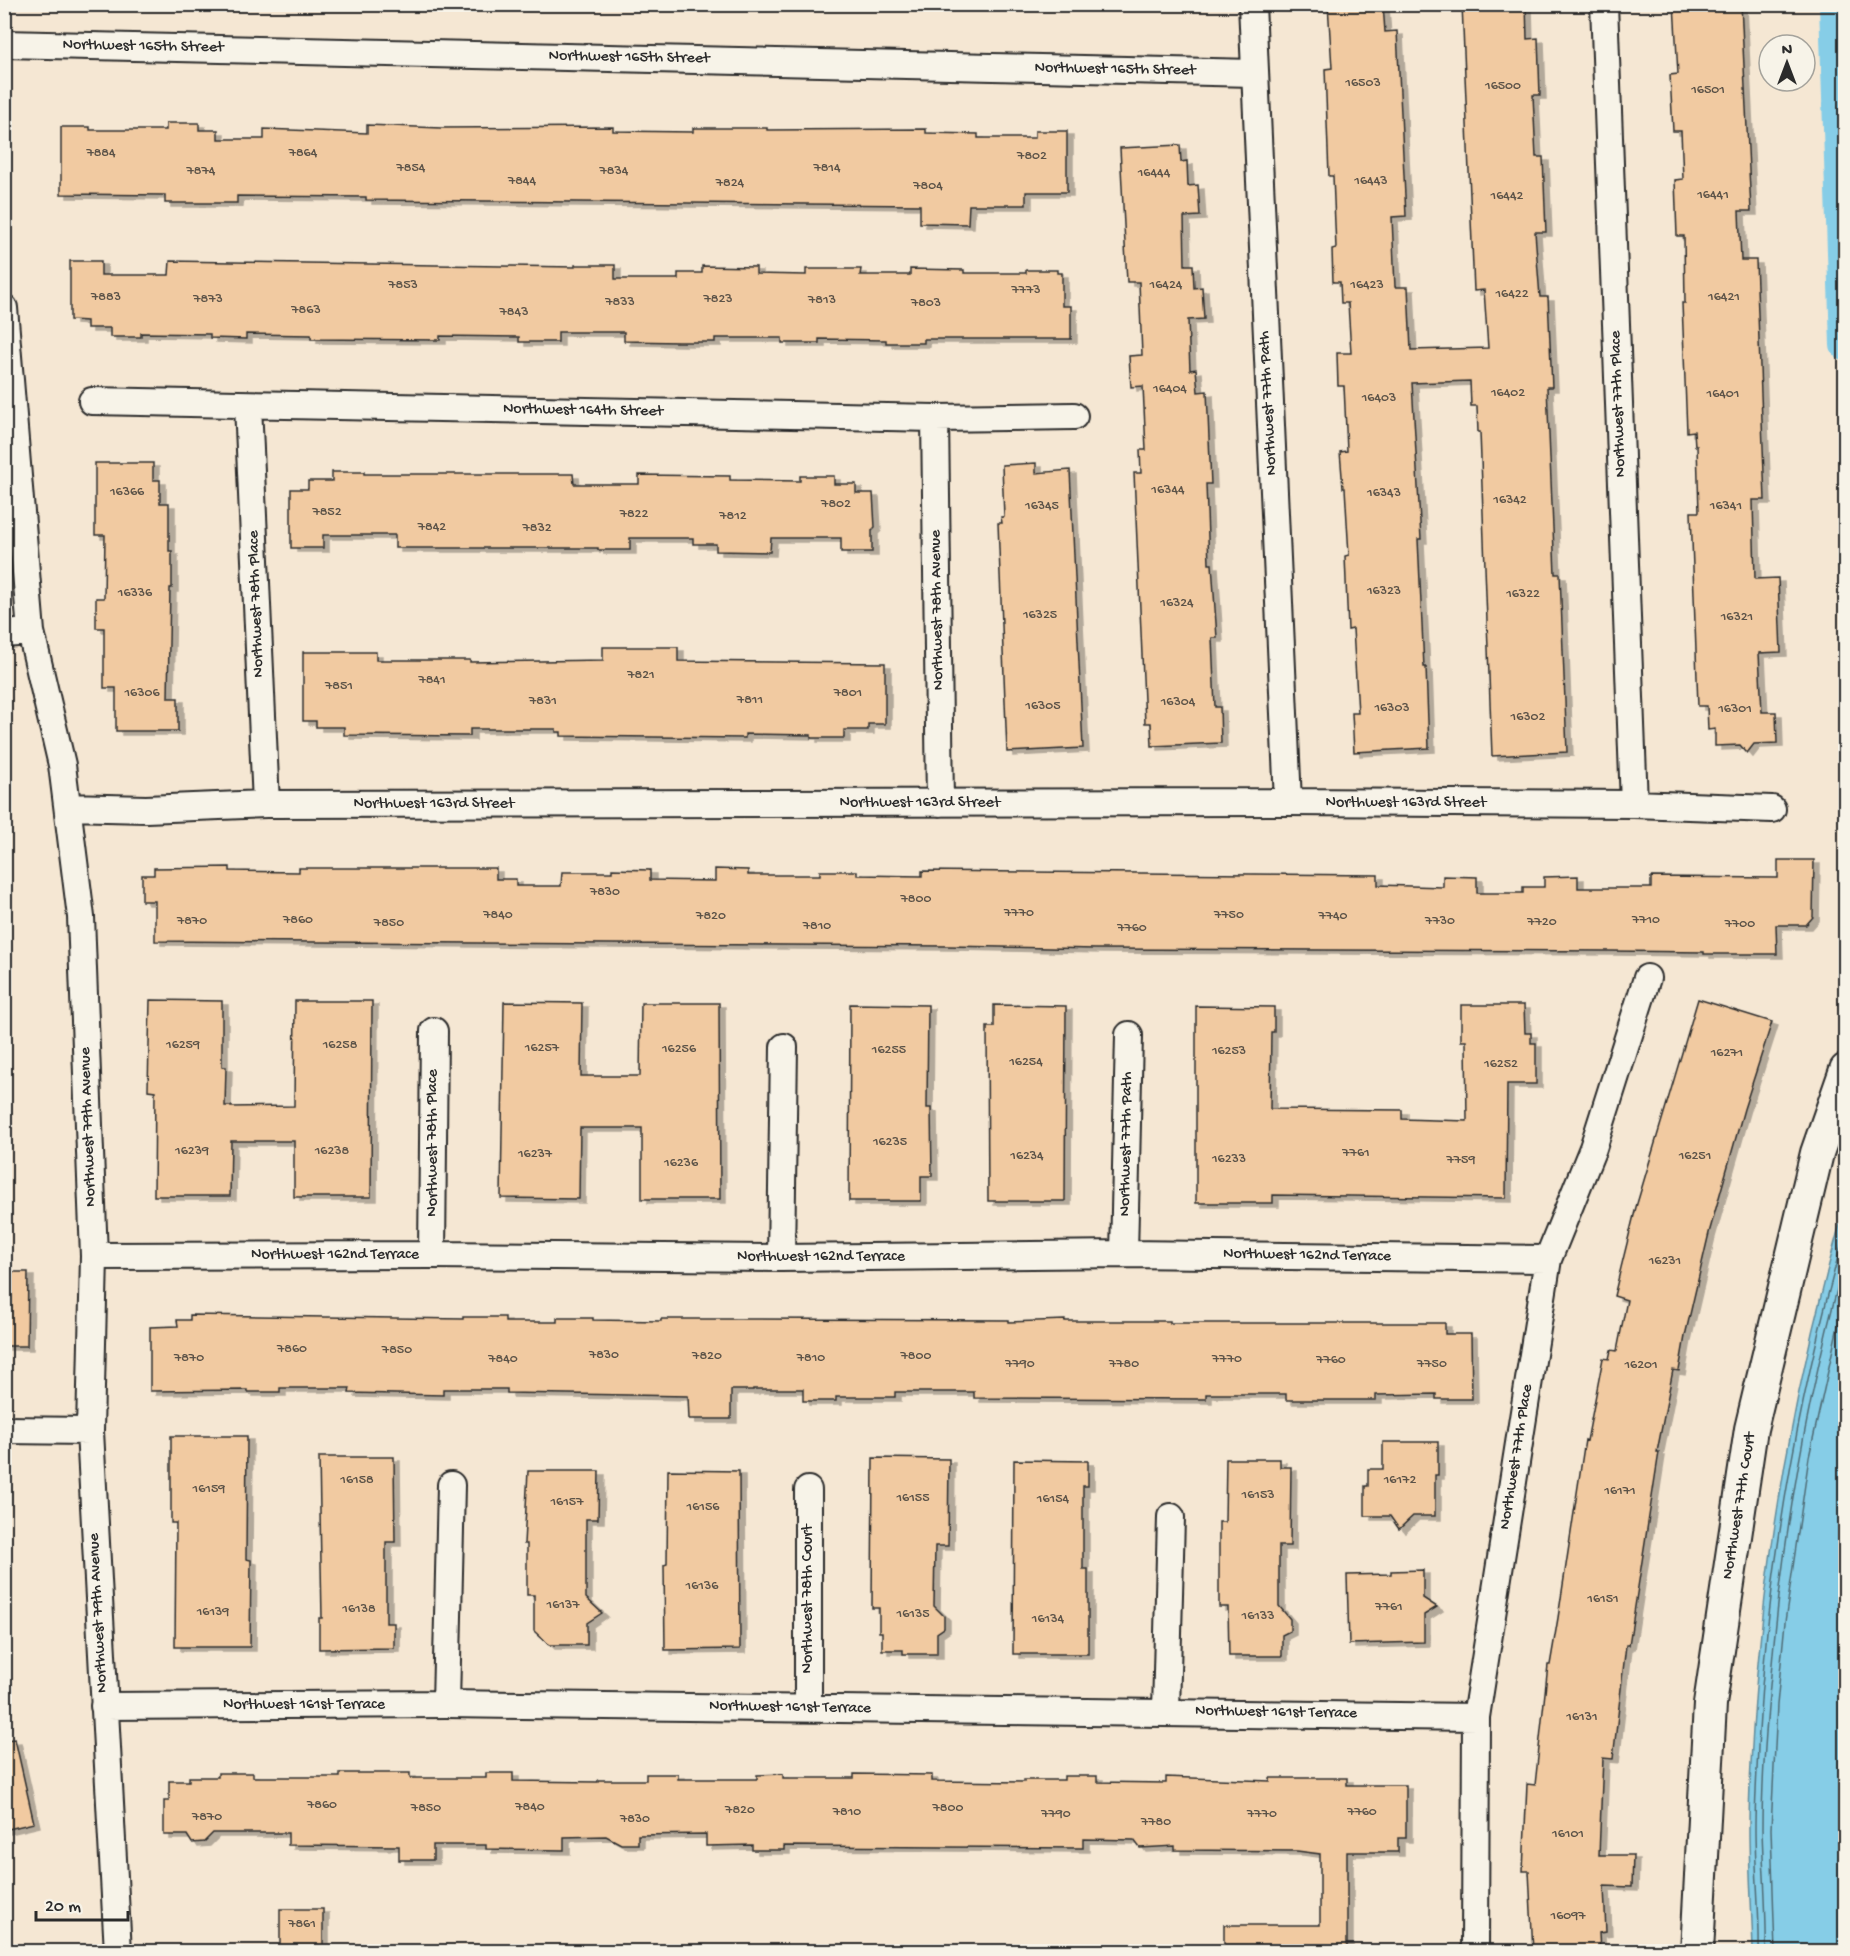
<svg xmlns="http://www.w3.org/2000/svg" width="1850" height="1956" font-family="'Gochi Hand',sans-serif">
	<defs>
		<filter id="shadow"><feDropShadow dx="6" dy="4" stdDeviation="0" flood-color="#0004"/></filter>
	</defs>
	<rect width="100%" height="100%" fill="#f5e7d3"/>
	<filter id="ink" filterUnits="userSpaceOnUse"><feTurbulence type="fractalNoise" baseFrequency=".0167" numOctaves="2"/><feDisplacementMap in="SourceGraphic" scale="12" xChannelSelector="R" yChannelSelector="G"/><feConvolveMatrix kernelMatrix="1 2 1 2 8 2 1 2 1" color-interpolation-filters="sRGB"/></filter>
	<g filter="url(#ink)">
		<path fill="#86cde7" stroke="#628c9c" stroke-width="1.5" d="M1845,1206l-1,745h-91c-1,-40 -4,-81 -4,-122 0,-52 4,-103 8,-155 14,-158 44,-315 88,-468z"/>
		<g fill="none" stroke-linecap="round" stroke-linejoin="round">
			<path stroke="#4f6c76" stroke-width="1.5" d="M1759,1952c1,-41 -4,-82 -4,-123 0,-27 2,-55 3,-82 9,-176 40,-350 88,-519
				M1766,1952c1,-41 -3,-82 -4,-123 0,-51 4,-103 9,-154 12,-142 37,-282 75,-419
				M1775,1952l-4,-123 6,-124 8,-83 24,-165 37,-167"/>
			<path stroke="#86cde7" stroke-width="32" d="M1835,4l11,341"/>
		</g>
		<path fill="#f1caa1" stroke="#2b2b2b" stroke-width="1.5" filter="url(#shadow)" d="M1328,4h55l2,28 12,-1 9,185 -14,1 3,70h13l3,63 77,-2 -4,-58 -10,1 -12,-287h64l1,35 11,-1 2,57h-7l3,62h7l3,75h-11l5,65h8l4,90h-5l8,187h5l7,178 -75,4 -12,-324h-2l-1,-26h-6l-1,-25 -58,2 9,156h-3l6,128h2l3,81 -75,4 -2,-39h6l-5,-84 -5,1 -3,-74 4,-1 -4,-67h-2l-3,-36 7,-1 -3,-65h-6l-1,-33h14l-3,-50h-7l-1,-21h-7l-1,-33 4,-1 -3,-72h-4l-4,-107 7,-1z
			M1674,4h67l10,207h-12l2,49h15l9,240h-12l2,79 23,-1 3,74 -22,1 3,59h14l1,31 -23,1 -7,9 -7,-8 -25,1v-17l-7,1 -1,-24h-9l-7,-194h8l-2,-66h-2l-1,-15 -7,1 -5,-129h3l-1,-67h-7l-2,-56 8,-1 -2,-48h-8l-3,-56 8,-1z
			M166,123h33v7h19v9h46v-10l103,4v-8l74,3 172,-1v4l80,1v-4h74v2l159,-1v4l52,1v4h57v-7h32v61h-41v13h-57l-1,19 -48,-1v-18l-554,-5v-3l-129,-1v7h-72v-8l-104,-1v-67h29v3h76z
			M1180,145l1,17 6,-1 1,25 10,-1 2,31 -16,1 1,48h8l1,23 8,-1 2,32 -16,1 2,50 6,-1 2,23 9,-1 4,93h-5l3,80h3l5,74h-5l3,69h5l1,36 -69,3 -1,-23h-6l-11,-250h7l-1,-23h6l-3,-64 -12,1 -2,-31 13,-1 -3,-73h-12l-7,-134z
			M70,261h31v14h68l1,-14 405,6v-2h40v14h63v-6h24v-7l54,1v7l50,1v-6h55l-1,6h50v-6l54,1v3h62v-3h31v3h5v33h9v33h-147v4h-38v-3l-67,-1v4h-37v-5h-67v4h-37l-54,-1v-9h-66v10h-39v-5l-79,-1v4l-129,-1v-4l-65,-1v5l-36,-1v-4l-69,-1v4h-31v-9h-23v-7l-17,-1z
			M95,463h58v17h7v23h9v48h3v37h-2l-2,110h10v33h-62v-43h-12v-60h-8v-30h8l1,-63h-10z
			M1036,463v10l34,-3 13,278 -76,4 -9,-229h4l-1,-6h3l-2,-52z
			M332,472h32v2h209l1,10h65v-9l91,1v4l70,1v-5h34v8h22v9h17l2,34 -3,3v22h-31v-14h-70l-1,14 -54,-1v-7h-23v-6h-63v12h-32v-2h-203v-13h-72v13h-32v-59h17v-8h24z
			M603,647h75v14l207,2v61h-17v6h-24v8h-33v-3l-66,-1v4l-184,-2v-4h-5v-3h-86v7l-126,-1v-8h-28v-6h-13v-69h73v8h94v2l133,-2z
			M1778,860h36l-1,57 -7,8h-30l1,29h-73v-2l-94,-1 -515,-2 -147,-3 -793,-5v-40h-13v-26h12v-7l76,-1v4l69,1v-4h197v11h20v7h45l1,-14h50v-3l38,1v10l65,1v-12l33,1v5h72v-4h37v4l65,1v-5l456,4v10l65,2v-11l34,1v16h46v-6h21v-10l34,-1v12h73v-11l127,1z
			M1698,999l74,23 -28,87 -35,124 -24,103 -6,35 -6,-1 -16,82h2l-30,193h-3l-13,114 -10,-1 -4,97h34l-1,32 -28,-1 2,46 -7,1 1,19h-67l-4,-81h-6l4,-87 8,1 13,-120h2l8,-47 27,-178 2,1 16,-83 6,1 2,-9 6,1 10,-51 -13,-4 22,-89z
			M150,1000l72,1v66h4l-1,39h6v1l63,-1 1,-105h77l-1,196h-77v-56h-63l-1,55h-76l1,-105 -7,-1z
			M504,1002l78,1 -1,73h59l1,-73h78l1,196h-78v-71h-62l-1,71 -78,-1z
			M850,1004l78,1 -1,103h4l1,68h-11v25h-72z
			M994,1005l72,1 -1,195h-77l-1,-174h7z
			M1461,1005h63l1,28h6v10h5v41h-29l-1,114 -233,-3v8h-77v-197l78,1v25h-3l-1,77 132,1v9l65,2 -1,-80h-5z
			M4,1272h24l-1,74h-23z
			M190,1315l273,4v-2h42v5h52v-4h36v2l68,1v-2h92l256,1v2l56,-2v1h105v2h275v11h26l1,65h-36v-5l-60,1v5h-90v-6h-80v5l-232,-1v-6h-79v5h-59v4h-33v-12h-50v1h-22v29h-42l-1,-23 -181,-3v-4h-64v6l-94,-2 1,-5h-70v4h-33v-2l-97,1v-64l28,-1 -1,-6h13z
			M171,1436h76l-1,123 5,1 -1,87h-75l1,-124h-5z
			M1383,1442h55v33h-3v41h-22l-14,13 -9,-13h-25v-30h3v-17h15z
			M319,1457h75l1,85h-9v81h8v25l-75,1v-31h3z
			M873,1458l76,1 -1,87h-13l-1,60 10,10v12l-7,5v21h-34v-4h-21v-18h-3v-24h-7z
			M1226,1459h54v8h11l-1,79h-11v60l11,13v12l-8,4v21h-53l-1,-49h-9v-85h6z
			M1014,1460l74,1v25h-5v83h5v85h-75z
			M668,1470l71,1 1,178 -75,1 -1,-85 3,-1z
			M528,1471h71l-1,48h-12v79l16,15 -15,10v22h-38l-15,-14v-36h-7v-51h-3z
			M1423,1570v28l14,9 -13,8v27l-75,2 -2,-69 44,-1v-3z
			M15,1739l19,84 -30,7v-90z
			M218,1773h35v4h87v-4h70v5h76v-5h27v8l85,1v-2h48v-6h32v5h79v-4l26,-1v4h71v-4l78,1v6l92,1v-2h40v-4h33v6l69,1v-6l104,4v-3h77v7h59v53h-8v14h-51v100h-123v-27h96v-71l-23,-3 -122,-1v-4l-35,2 -6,-8 -51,-1v9l-299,-2v4h-32v-5l-46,1v-12l-68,1v9h-17l-15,-8 -42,1v13l-78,-1v-4h-53v15h-34v-14l-111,-1v-12h-75l-9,9 -12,1 -5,-8h-23v-34h5v-20h20v-4h29z
			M280,1909h43v43h-43z"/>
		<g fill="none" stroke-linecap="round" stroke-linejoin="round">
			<defs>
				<path id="minor" d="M1252,4l36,798
					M1604,4l30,800
					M4,44l1250,29
					M4,308l27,324 31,133 19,152 13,339 -4,175 28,521
					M92,401l843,17 139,-2
					M248,405l18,399
					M935,418l5,385
					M4,634l27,-2
					M68,807l78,2 120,-5 1022,-2 346,2 138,5
					M1124,1254l5,-219
					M432,1255l2,-224
					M94,1256l338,-1 349,3 343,-4 424,5
					M781,1258l3,-211
					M4,1430l86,1
					M808,1490v218
					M446,1704l5,-219
					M104,1706l342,-2 1030,13
					M1166,1711l5,-194
					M1475,1952l1,-235 72,-458 45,-111 54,-170"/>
				<path id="tertiary" d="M1697,1952l13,-248 41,-275 66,-276 29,-83"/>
			</defs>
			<use href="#minor" stroke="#2b2b2b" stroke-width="30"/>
			<use href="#tertiary" stroke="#2b2b2b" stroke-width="36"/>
			<use href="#minor" stroke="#f7f3e8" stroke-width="26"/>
			<use href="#tertiary" stroke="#f7f3e8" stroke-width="32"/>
		</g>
	</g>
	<g text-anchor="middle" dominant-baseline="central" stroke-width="4.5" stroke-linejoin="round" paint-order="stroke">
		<g font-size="14" fill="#5c5348">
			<text x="1363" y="83">16503</text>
			<text x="1503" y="86">16500</text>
			<text x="1708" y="90">16501</text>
			<text x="101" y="153">7884</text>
			<text x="303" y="153">7864</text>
			<text x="1032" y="156">7802</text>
			<text x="411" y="168">7854</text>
			<text x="827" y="168">7814</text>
			<text x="201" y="171">7874</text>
			<text x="614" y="171">7834</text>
			<text x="1154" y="173">16444</text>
			<text x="522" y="181">7844</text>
			<text x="1371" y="181">16443</text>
			<text x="730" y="183">7824</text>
			<text x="928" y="186">7804</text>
			<text x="1713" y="195">16441</text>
			<text x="1507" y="196">16442</text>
			<text x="403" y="285">7853</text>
			<text x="1166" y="285">16424</text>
			<text x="1367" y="285">16423</text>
			<text x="1026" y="290">7773</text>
			<text x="1512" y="294">16422</text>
			<text x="106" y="297">7883</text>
			<text x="1724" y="297">16421</text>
			<text x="208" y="299">7873</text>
			<text x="718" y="299">7823</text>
			<text x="822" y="300">7813</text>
			<text x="620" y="302">7833</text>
			<text x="926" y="303">7803</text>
			<text x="306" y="310">7863</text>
			<text x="514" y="312">7843</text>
			<text x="1170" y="389">16404</text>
			<text x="1508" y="393">16402</text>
			<text x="1723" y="394">16401</text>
			<text x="1379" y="398">16403</text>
			<text x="1168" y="490">16344</text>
			<text x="127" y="492">16366</text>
			<text x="1384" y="493">16343</text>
			<text x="1510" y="500">16342</text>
			<text x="836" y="504">7802</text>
			<text x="1042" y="506">16345</text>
			<text x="1726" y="506">16341</text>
			<text x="327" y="512">7852</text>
			<text x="634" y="514">7822</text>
			<text x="733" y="516">7812</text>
			<text x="432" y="527">7842</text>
			<text x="537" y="528">7832</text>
			<text x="1384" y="591">16323</text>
			<text x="135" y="593">16336</text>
			<text x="1523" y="594">16322</text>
			<text x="1177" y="603">16324</text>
			<text x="1040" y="615">16325</text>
			<text x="1737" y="617">16321</text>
			<text x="641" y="675">7821</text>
			<text x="432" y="680">7841</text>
			<text x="339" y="686">7851</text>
			<text x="142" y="693">16306</text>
			<text x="848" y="693">7801</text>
			<text x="750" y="700">7811</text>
			<text x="543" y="701">7831</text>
			<text x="1178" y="702">16304</text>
			<text x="1043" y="706">16305</text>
			<text x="1392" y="708">16303</text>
			<text x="1735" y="709">16301</text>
			<text x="1528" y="717">16302</text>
			<text x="605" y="892">7830</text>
			<text x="916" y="899">7800</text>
			<text x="1019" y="913">7770</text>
			<text x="498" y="915">7840</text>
			<text x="1229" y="915">7750</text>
			<text x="711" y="916">7820</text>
			<text x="1333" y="916">7740</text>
			<text x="298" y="920">7860</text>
			<text x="1646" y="920">7710</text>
			<text x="192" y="921">7870</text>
			<text x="1440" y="921">7730</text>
			<text x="1542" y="922">7720</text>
			<text x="389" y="923">7850</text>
			<text x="1740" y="924">7700</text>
			<text x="817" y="926">7810</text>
			<text x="1132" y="928">7760</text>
			<text x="183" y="1045">16259</text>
			<text x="340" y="1045">16258</text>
			<text x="542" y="1048">16257</text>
			<text x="679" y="1049">16256</text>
			<text x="889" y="1050">16255</text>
			<text x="1229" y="1051">16253</text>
			<text x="1727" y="1053">16271</text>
			<text x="1026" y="1062">16254</text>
			<text x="1501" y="1064">16252</text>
			<text x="890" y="1142">16235</text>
			<text x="192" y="1151">16239</text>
			<text x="332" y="1151">16238</text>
			<text x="1356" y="1153">7761</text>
			<text x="535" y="1154">16237</text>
			<text x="1027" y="1156">16234</text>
			<text x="1695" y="1156">16251</text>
			<text x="1229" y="1159">16233</text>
			<text x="1461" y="1160">7759</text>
			<text x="681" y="1163">16236</text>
			<text x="1665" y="1261">16231</text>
			<text x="292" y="1349">7860</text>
			<text x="397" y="1350">7850</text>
			<text x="604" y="1355">7830</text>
			<text x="707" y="1356">7820</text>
			<text x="916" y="1356">7800</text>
			<text x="189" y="1358">7870</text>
			<text x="811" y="1358">7810</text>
			<text x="503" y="1359">7840</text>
			<text x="1227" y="1359">7770</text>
			<text x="1331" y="1360">7760</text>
			<text x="1020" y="1364">7790</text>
			<text x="1124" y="1364">7780</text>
			<text x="1432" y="1364">7750</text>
			<text x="1641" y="1365">16201</text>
			<text x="357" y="1480">16158</text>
			<text x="1400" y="1480">16172</text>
			<text x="209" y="1489">16159</text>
			<text x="1620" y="1491">16171</text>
			<text x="1258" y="1495">16153</text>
			<text x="913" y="1498">16155</text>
			<text x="1053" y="1499">16154</text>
			<text x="567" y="1502">16157</text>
			<text x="703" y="1507">16156</text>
			<text x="702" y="1586">16136</text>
			<text x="1603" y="1599">16151</text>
			<text x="563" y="1605">16137</text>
			<text x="1389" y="1607">7761</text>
			<text x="359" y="1609">16138</text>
			<text x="213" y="1612">16139</text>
			<text x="913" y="1614">16135</text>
			<text x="1258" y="1616">16133</text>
			<text x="1048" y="1619">16134</text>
			<text x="1582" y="1717">16131</text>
			<text x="322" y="1805">7860</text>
			<text x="530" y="1807">7840</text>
			<text x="426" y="1808">7850</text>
			<text x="948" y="1808">7800</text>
			<text x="740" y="1810">7820</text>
			<text x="847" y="1812">7810</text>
			<text x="1362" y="1812">7760</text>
			<text x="1056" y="1814">7790</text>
			<text x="1262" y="1814">7770</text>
			<text x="207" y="1817">7870</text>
			<text x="635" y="1819">7830</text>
			<text x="1156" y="1822">7780</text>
			<text x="1568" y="1834">16101</text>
			<text x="1568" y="1916">16097</text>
			<text x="302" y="1924">7861</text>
		</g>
		<g font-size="16" fill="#2b2b2b" stroke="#f7f3e8">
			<text transform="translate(143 47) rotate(1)">Northwest 165th Street</text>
			<text transform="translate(629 58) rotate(1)">Northwest 165th Street</text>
			<text transform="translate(1115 70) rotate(1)">Northwest 165th Street</text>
			<text transform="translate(1269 403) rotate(-93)">Northwest 77th Path</text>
			<text transform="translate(1619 404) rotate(-92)">Northwest 77th Place</text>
			<text transform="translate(583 411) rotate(1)">Northwest 164th Street</text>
			<text transform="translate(257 604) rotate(-92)">Northwest 78th Place</text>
			<text transform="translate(938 610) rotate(-91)">Northwest 78th Avenue</text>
			<text x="920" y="803">Northwest 163rd Street</text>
			<text x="1406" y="803">Northwest 163rd Street</text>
			<text x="434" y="804">Northwest 163rd Street</text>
			<text transform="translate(89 1127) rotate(-92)">Northwest 79th Avenue</text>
			<text transform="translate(433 1143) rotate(-90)">Northwest 78th Place</text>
			<text transform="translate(1127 1144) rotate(-89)">Northwest 77th Path</text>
			<text x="335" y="1255">Northwest 162nd Terrace</text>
			<text transform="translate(1307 1256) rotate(1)">Northwest 162nd Terrace</text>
			<text x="821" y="1257">Northwest 162nd Terrace</text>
			<text transform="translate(1517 1457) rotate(-81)">Northwest 77th Place</text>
			<text transform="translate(1740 1506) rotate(-81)">Northwest 77th Court</text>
			<text transform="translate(808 1599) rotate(-90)">Northwest 78th Court</text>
			<text transform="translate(99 1613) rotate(-93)">Northwest 79th Avenue</text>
			<text x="304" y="1705">Northwest 161st Terrace</text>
			<text transform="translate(790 1708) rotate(1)">Northwest 161st Terrace</text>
			<text transform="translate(1276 1713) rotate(1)">Northwest 161st Terrace</text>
		</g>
	</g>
	<rect width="1850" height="1956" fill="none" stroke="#f7f3e8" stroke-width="24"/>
	<rect x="12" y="12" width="1826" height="1932" fill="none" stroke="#2b2b2b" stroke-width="2" filter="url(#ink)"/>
	<g transform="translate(1787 63)"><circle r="28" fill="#f7f3e8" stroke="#a5a39c" stroke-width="1.5"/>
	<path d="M0-4.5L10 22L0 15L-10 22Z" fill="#2b2b2b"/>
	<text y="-9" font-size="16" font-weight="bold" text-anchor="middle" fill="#2b2b2b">N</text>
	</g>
	<path d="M36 1911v9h92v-9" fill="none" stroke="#2b2b2b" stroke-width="3"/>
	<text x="45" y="1911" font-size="18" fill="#2b2b2b" stroke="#f7f3e8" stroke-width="4.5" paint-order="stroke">20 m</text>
</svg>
